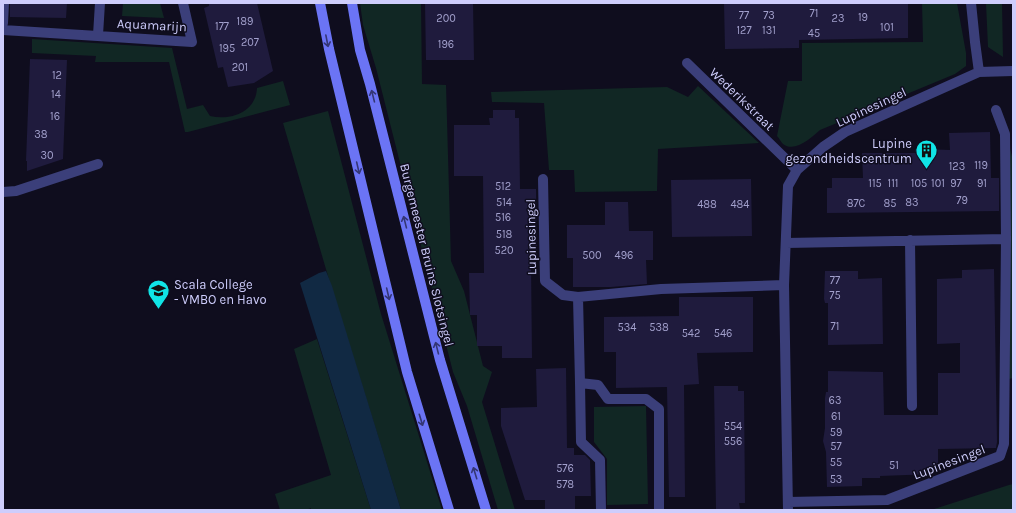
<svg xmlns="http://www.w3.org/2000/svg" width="1016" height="513" font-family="Karla,sans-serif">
	<rect width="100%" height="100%" fill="#0f0d1e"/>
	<path fill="#112724" d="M123,3h37l4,15 -42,-2z
		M360,3h61l1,81 24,1 5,176 13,30 19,75 9,6 -10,30 33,108h-17l-31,-104 -14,-34 -77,-304 -13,-43z
		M922,3h35l9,50v13l-11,8 -135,56c-9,8 -25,23 -37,14 -2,-2 -4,-6 -6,-8l11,-55h14v-38l121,-1z
		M986,3h16l1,54 -15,-10z
		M32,39l140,9 15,61 16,-4 7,11c21,5 46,-4 47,-28l26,-7 7,24 -102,27h-3l-16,-70h-74l1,-6 -64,-3z
		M698,86l61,57 -101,6 -1,42 -82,1 -1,-22h-25l-5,-67 -52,-1 -1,-10 176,-5 21,10z
		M328,111l53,203 61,196h-41l-73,-234 -45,-153z
		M1007,137l6,23v218l-4,1z
		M317,339l54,171h-60v-2l-5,2h-26l-5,-16 56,-19 -37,-126z
		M646,406l2,98 -41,1v-46l-13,-17v-35z
		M1013,484v26h-82l78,-25z"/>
	<path fill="#112943" d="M326,271l6,15 69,224h-30l-71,-227 19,-10z"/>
	<path fill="#1f1b3d" d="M10,3h57l-1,15 -56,-1z
		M209,3h48l16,68 -19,12 -26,4 -5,-20 -5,1 -14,-60 5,-2z
		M425,3h48l1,57h-48z
		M724,3h184v35l-109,2v8l-74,1z
		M30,59l37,1 -4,99 -36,12v-10h-1z
		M493,110h22v8h4l1,71h16l1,73h-6l1,96h-30v-12h-25v-31h-7l-1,-42h15l-1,-97h-29v-51h36l-1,-7h4z
		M990,132l1,46h8v33l-172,2v-25h5v-10h31l-1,-25h59v-4l29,1 -1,-17z
		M751,179l1,57 -80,1 -1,-57z
		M605,202h23l1,29h24v29h-7l1,24 -36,3h-38v-29h-6v-33h38z
		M994,269l3,173 -1,6 -58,1v22h-5v3l-53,2v2h-18v8l-35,1 -1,-35 -3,-11 2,-13v-30l1,-6h2v-21l55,1 1,43h54v-42h22v-30l-23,1v-65l25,-1v-8z
		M825,271h33v8l24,-1 1,66 -55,1v-42h-3l-1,-4z
		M679,297h74v55l-56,1 2,31 -15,1 1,112h-16l-2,-110 -51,1v-36h-12v-35l75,-1z
		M566,368l1,80h7v7h11l5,5 1,36h-16v14h-30v-10h-20l-24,-74v-18l36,-1 -1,-38z
		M714,386h24v5h6l1,112h-6l1,6h-24z"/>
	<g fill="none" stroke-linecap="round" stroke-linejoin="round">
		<path stroke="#3b3f7a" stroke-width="10" d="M971,3l4,39 4,30
			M3,23l1,-20
			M3,30l189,12 -9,-39
			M98,35l2,-32
			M687,63l110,107
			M543,179l2,102 18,14 15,2 83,-8 123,-4
			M3,192l13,-1 82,-27
			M910,240l2,166
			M786,243l220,-4
			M578,297l2,86
			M788,502l99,-2 113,-44 4,-12 2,-205 -1,-105 -9,-24
			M601,510l-1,-50 -19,-18 -1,-59 18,2 10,14h38l13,10v101
			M788,510l-4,-225 4,-99 9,-16 26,-23 22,-15 134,-60 34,-1"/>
		<path stroke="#6b74f5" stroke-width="10" d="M320,3l9,46 78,323 42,138
			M352,3l8,47 10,34 70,276 46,150"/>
	</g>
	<defs><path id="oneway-shaft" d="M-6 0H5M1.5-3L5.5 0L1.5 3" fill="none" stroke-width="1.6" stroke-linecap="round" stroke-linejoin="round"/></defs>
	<g stroke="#343674">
		<use href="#oneway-shaft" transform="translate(327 41) rotate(79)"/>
		<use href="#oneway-shaft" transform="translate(373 96) rotate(-104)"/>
		<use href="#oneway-shaft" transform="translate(358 168) rotate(77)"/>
		<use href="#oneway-shaft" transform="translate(405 222) rotate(-104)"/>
		<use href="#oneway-shaft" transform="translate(388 294) rotate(77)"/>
		<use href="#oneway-shaft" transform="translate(437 348) rotate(-104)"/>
		<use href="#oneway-shaft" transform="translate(421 420) rotate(73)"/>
		<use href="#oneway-shaft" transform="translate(475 473) rotate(-107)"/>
	</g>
	<defs>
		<symbol id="building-pin" viewBox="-11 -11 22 30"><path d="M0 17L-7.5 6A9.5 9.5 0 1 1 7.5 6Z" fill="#10e4e6" stroke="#0f0d1e"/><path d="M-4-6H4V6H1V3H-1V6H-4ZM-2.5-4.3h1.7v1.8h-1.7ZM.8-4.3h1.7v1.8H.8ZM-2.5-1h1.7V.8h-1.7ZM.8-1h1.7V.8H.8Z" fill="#111"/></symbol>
		<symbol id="university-pin" viewBox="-11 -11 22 30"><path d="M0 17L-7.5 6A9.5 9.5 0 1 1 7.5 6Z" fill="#10e4e6" stroke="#0f0d1e"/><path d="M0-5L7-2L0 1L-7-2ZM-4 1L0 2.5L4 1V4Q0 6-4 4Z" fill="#111"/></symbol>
	</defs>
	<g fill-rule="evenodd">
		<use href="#building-pin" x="914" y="138" width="25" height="34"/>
		<use href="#university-pin" x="146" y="278" width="25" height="34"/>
	</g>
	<g text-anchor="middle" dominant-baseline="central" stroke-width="3" stroke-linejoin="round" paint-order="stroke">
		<g font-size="11" fill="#a2a0cc">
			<text x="814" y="13">71</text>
			<text x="744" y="15">77</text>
			<text x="769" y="15">73</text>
			<text x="863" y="17">19</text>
			<text x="446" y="18">200</text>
			<text x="838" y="18">23</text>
			<text x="245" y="21">189</text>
			<text x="222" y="26">177</text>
			<text x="887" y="27">101</text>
			<text x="744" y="30">127</text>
			<text x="769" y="30">131</text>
			<text x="814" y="33">45</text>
			<text x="250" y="42">207</text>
			<text x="446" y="44">196</text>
			<text x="227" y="48">195</text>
			<text x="240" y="67">201</text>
			<text x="57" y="75">12</text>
			<text x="56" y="94">14</text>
			<text x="55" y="116">16</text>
			<text x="41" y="134">38</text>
			<text x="47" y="155">30</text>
			<text x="981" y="165">119</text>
			<text x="957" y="166">123</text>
			<text x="875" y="183">115</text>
			<text x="893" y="183">111</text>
			<text x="919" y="183">105</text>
			<text x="938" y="183">101</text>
			<text x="956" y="183">97</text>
			<text x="982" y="183">91</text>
			<text x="503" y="186">512</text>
			<text x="962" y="200">79</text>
			<text x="504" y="202">514</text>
			<text x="912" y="202">83</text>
			<text x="856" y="203">87C</text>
			<text x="890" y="203">85</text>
			<text x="707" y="204">488</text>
			<text x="740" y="204">484</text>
			<text x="503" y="217">516</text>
			<text x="504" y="234">518</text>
			<text x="504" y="250">520</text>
			<text x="592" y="255">500</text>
			<text x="624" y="255">496</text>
			<text x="835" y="280">77</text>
			<text x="835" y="295">75</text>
			<text x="835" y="326">71</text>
			<text x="627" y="327">534</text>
			<text x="659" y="327">538</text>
			<text x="691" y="333">542</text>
			<text x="723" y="333">546</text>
			<text x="835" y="400">63</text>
			<text x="836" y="416">61</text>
			<text x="733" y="426">554</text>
			<text x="836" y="432">59</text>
			<text x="733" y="441">556</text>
			<text x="836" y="446">57</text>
			<text x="836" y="462">55</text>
			<text x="894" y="465">51</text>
			<text x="565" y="468">576</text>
			<text x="836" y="479">53</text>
			<text x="565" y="484">578</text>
		</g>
		<g font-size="13" fill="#cecdfc" stroke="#0f0d1e">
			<text transform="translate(152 25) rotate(3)">Aquamarijn</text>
			<text transform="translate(742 99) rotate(44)">Wederikstraat</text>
			<text transform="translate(871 107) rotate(-25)">Lupinesingel</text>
			<text transform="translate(531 237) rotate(-91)">Lupinesingel</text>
			<text transform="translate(427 255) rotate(76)">Burgemeester Bruins Slotsingel</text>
			<text transform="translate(949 462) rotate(-21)">Lupinesingel</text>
		</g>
		<g font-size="13" fill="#cecdfc" stroke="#0f0d1e" text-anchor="end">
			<text x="912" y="143">Lupine<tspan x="912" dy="15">gezondheidscentrum</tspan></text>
			<text x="174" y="284" text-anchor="start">Scala College<tspan x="174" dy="15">- VMBO en Havo</tspan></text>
		</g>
	</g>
	<rect width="1016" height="513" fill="none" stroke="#cecdfc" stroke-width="8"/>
</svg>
